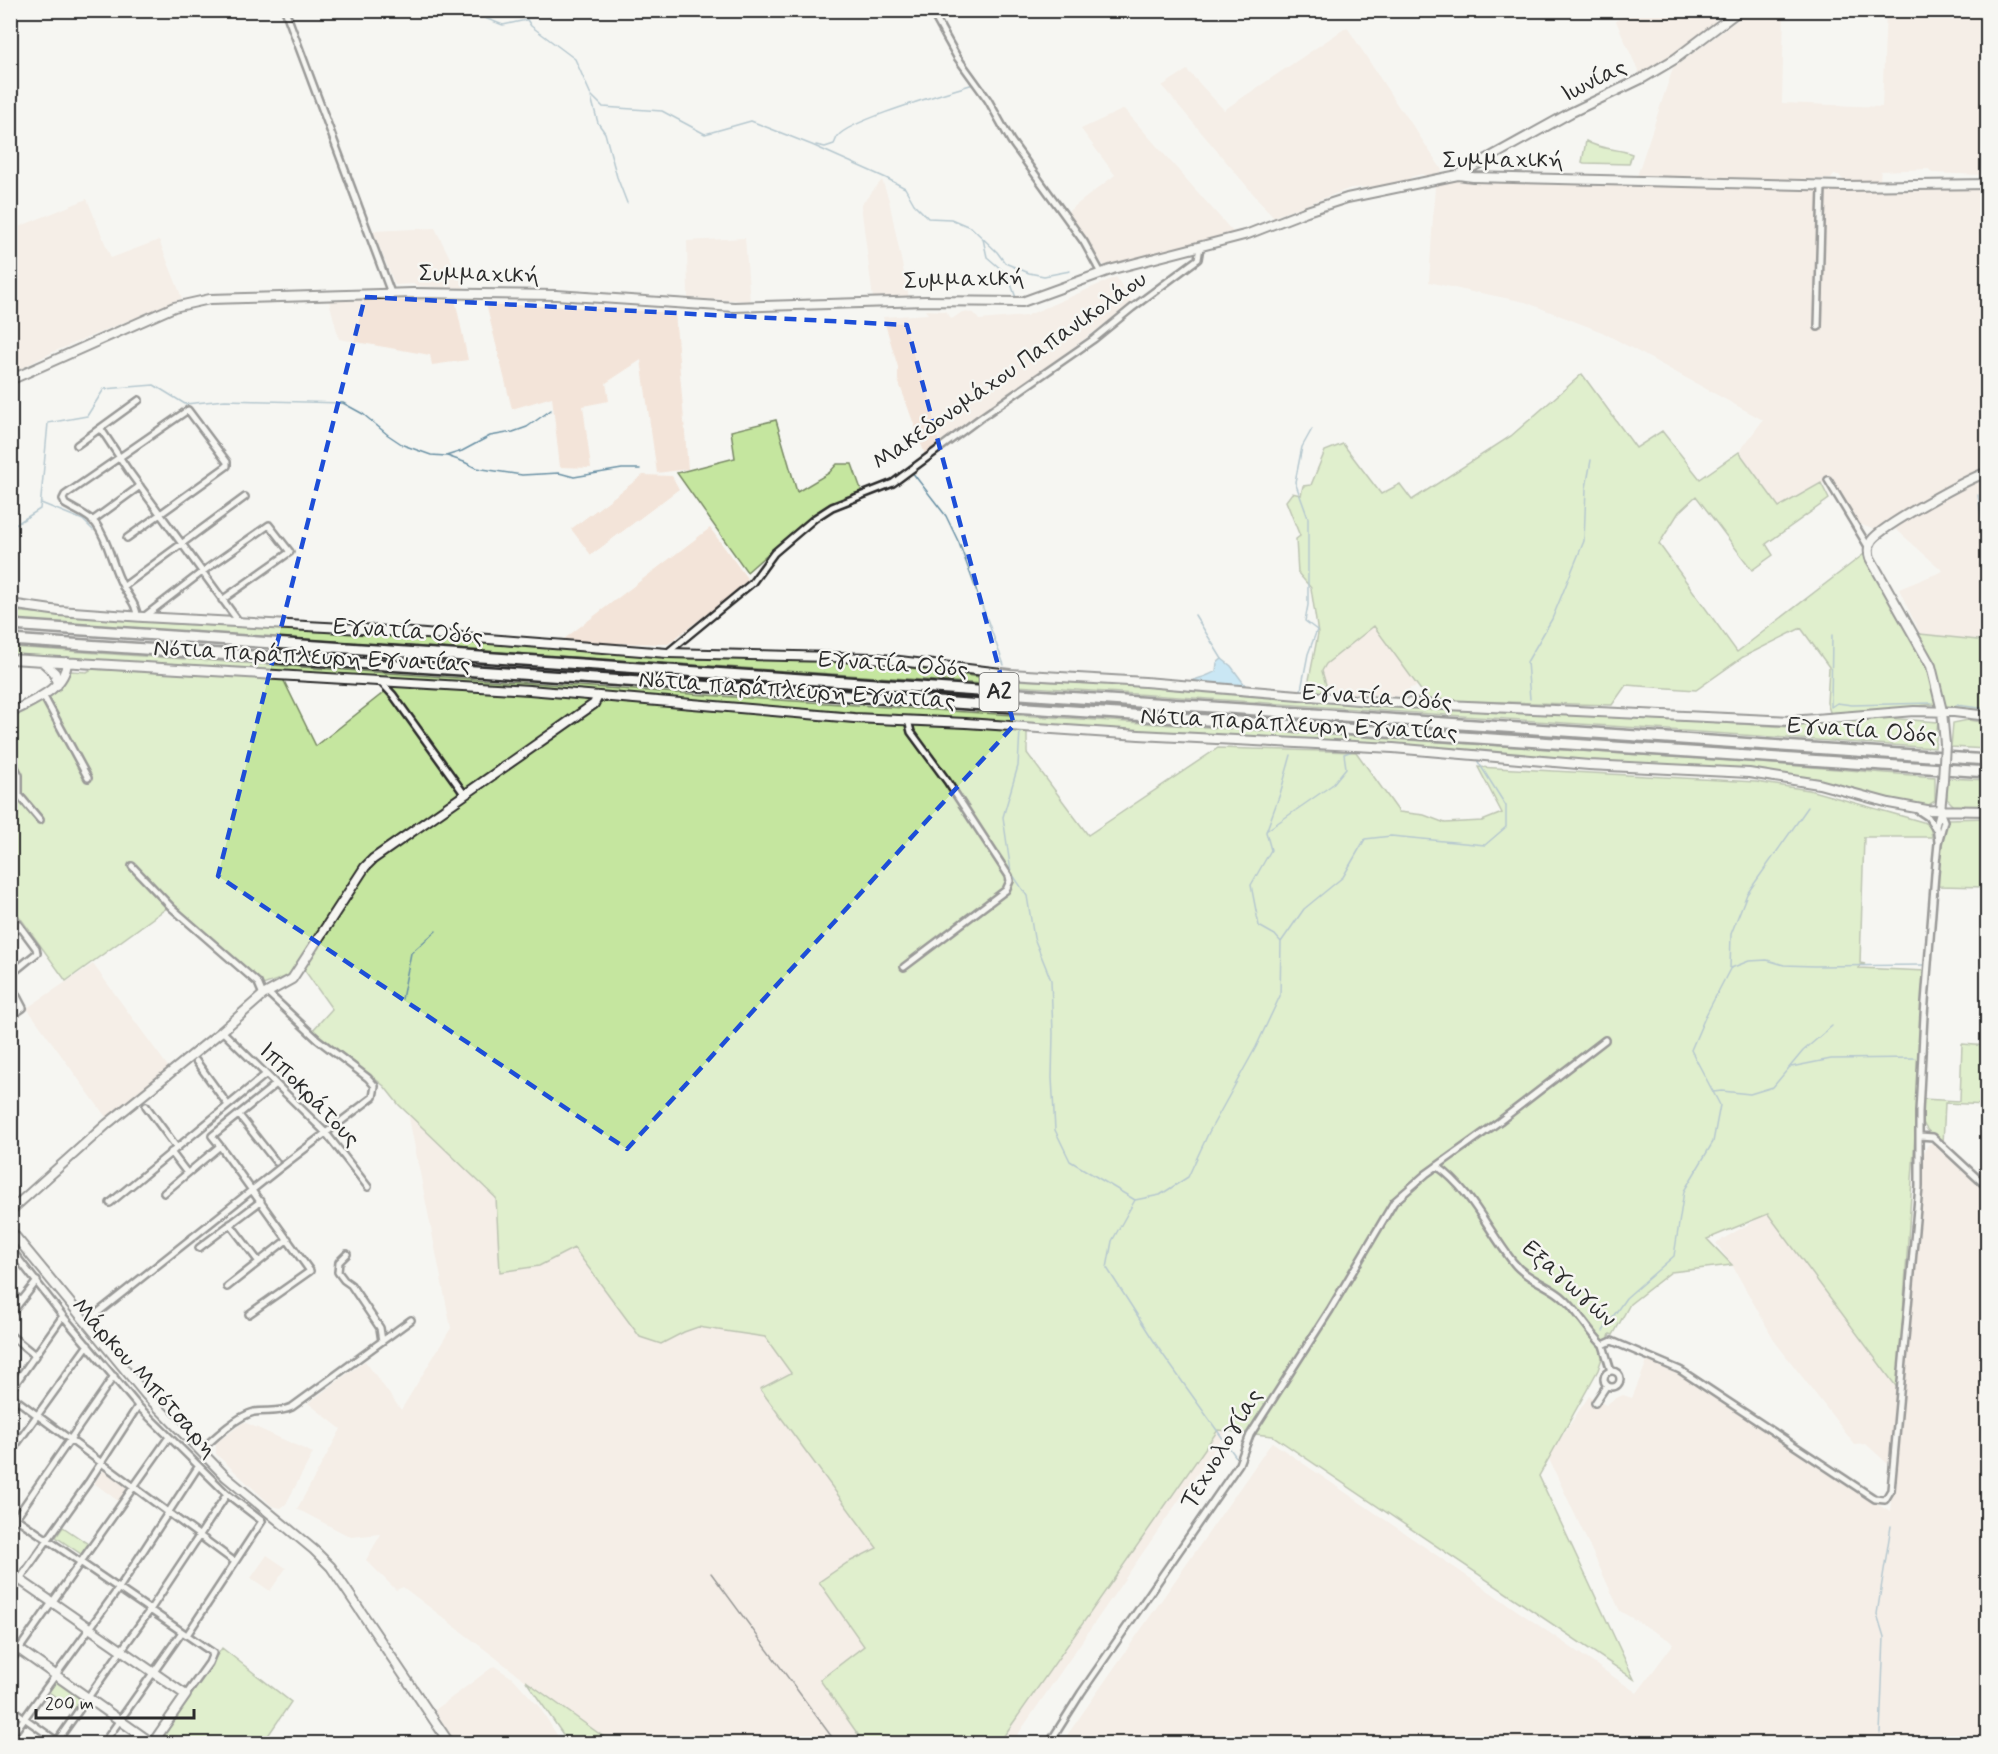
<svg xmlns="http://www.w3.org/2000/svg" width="1998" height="1754" font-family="Mynerve,sans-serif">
	<rect width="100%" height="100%" fill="#f6f6f2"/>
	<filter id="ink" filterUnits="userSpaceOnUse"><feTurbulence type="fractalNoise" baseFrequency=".0167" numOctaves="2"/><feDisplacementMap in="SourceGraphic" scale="12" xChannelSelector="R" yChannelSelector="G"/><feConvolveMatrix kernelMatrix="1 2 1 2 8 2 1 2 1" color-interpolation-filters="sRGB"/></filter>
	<g filter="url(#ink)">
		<path fill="#f3e4d9" d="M1707,10l10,13 -38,29 -38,25 -25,-56 16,-10z
			M1750,11h34l-2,92 100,4 4,-96h101l1,159 -6,5 -50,-2 -3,-4 -48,2v-2l-1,11h-37l-4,-5h-5l-3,4h-195l37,-111z
			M1347,27l53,82 3,2 39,59 -2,4 -15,2 -3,-2 -11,3 -3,4 -37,6 -20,1 -78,29 -111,-131 25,-16 37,40z
			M1124,109l109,123 -2,2 -126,33 -39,-54 49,-38 -34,-46z
			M1457,179l398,12 132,-2v452l-67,-7 -21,-45 44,-18 -54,-48 -12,8 -20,-8 -31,-56 6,11 -53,29 -40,-55 24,-32 -161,-88 -77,-30 -49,-10v1l-47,-11 6,-97z
			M882,180l7,20 20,98 -21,-1 -15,2 -12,-94z
			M87,199l24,59 48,-18 23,58 -129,54 -39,20 -4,-3 1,-139z
			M435,228l30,60 -48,-2 -2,-2 -20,1 -22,-54z
			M745,238l5,63 -62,-3 -1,-57z
			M1116,277l17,26 -107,79 -67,46 -34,27 -27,-75v-13l-15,-50 45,-3 -3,-4 20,1 7,8 10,-7 12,1 5,7 47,-4z
			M455,299l13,61 -36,5 -2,-10 -91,-16 -10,-38z
			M486,304l109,4v-3l80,7 13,157 -31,4 -16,-113 -35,23 3,18 -26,5 8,62 -31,-1 -8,-70 -40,12z
			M643,475l29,1 7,13 -88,66 -20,-26z
			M710,528l39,53 -81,63 -108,-2z
			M1375,626l43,60 -8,2 -1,9 -84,-6 2,-3 -5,-17 5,-8z
			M93,964l76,104 -61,52 -81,-112z
			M397,1058l978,157 -363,528h-443l-43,-62 -123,-94 -7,3 -30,-30 15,-26 -30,3 -54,-28 44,-80 -33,-26 57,-42 36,49 50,-82z
			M1934,1141l53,49v553l-926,1 211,-302 365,251 37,-50 -54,-32 -72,-154 41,-61 17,9 8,-6 9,-4 9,3 16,-39 29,13 148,100 65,40 34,-360 4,-7z
			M1768,1213l130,176 -10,75 -22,-20 -11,1 -79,-102 -44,-78 -16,-22z
			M244,1422l69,31 -27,51 -5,4 -9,-2 -56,-52v-11z
			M104,1470l24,18 -10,13 -24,-18z
			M267,1555l19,13 -16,23 -19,-13z
			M494,1666l20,13 26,29 22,35h-106l-21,-33z"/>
		<path fill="#c5e69f" stroke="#788865" stroke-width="1.5" d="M1586,141c14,9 30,7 46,13l-3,10 -45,-1 -2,-1z
			M1582,374l54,74 26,-17 38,48 39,-27 40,55 42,-24 8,16 -63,45 7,11 -21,15 -56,-74 -17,16 -20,32 78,108 127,-98 47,81 9,-1 67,7v71l-51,-8 -105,11 -4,-12 2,-36 -28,-39 -58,29 -47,33 -70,-5 -14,20 -184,-5 -54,-74 -48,38 -4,7 5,17 -3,4 -17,-2 11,-56 -7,-46 -13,-15 -2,-34 4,-3 -14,-35 6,-8 9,2 2,-9 8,-1 14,-34 18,-7 38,50 19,-10 12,16 99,-64z
			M776,420l21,72 32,-19 8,-9h15l10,28c-45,17 -79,48 -115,80l-70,-99 58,-15 -4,-27z
			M10,611l166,13 172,7 166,15 158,10 193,6 130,17 175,8 303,24 221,10 95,6 97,-9 52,4 -3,26c-641,-45 -1283,-85 -1924,-128z
			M11,647l738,51 1002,64 184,15v24l-8,5 -42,-6 -151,-30 -205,-11 -569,-40 -95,-3 -381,-32 -473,-28z
			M92,669l191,10 33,67 76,-60 158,10 276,24 201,9v24l61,82 130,-87 138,4 43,60 25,3 21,8 37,-2 20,-8 -24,-46 278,15 53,8 114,32 7,4 2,11h-68l-4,126 5,1 -5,1 -1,3 67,3 -28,418 -130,-175 -61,25 25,26 -61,7 -41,32 -17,31 -3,-1 -12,36 -59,106 95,203 -361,-243 -55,-6 -219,313h-135l-44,-63 44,-34 -45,-64 28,-19 30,-15 -117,-159 31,-16 -26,-36 -67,-10 -14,5 -23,12 -21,-7 -66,-89 -35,18 -39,6 -4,-74 -97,-93 -15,-19 -71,-56 19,-21 -29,-41 -6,-4 -9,12 -25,9 -92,-80 -105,76 -55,-76 -1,-187 48,-28 13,-19 16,1z
			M1128,707l859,58v3l-859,-58z
			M1968,720l19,3v26l-36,-2 2,-24z
			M1948,778l39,2v27h-32l-8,-8z
			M1987,818v69l-50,-1 7,-60 4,-7z
			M1962,1044l25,2v59l-42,-2 -2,41c-21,-18 -22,-17 -21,-45l38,2z
			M63,1527l25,17 -7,10 -25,-17z
			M222,1648l69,54 -28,41 -107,1z
			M56,1681l26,18 -7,11 -26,-18z
			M526,1681l86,62h-43z"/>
		<path fill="#94d5f6" stroke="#6a91a5" stroke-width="1.5" d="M1222,659l9,7 17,23 -56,-6 -1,-2c8,-3 18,-5 25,-10l1,-8z"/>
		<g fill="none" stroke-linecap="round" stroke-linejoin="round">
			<path stroke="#6a91a5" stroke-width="1.5" d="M464,10l39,15 23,-5
				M521,10l10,16 44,33 16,36 12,12 59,4 43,23 46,-13 61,24 74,33 19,10 9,16 14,14 23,1 21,9 25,24 8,11 24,10 15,3 26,-5
				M591,97l7,26 7,10 12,44 10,26
				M816,145l9,2 9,-3c1,-1 3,-8 4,-8 12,-16 111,-44 135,-52
				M983,239l4,18 15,13 8,11 6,17
				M447,456l17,6 12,6 46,7 37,-2 15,4 48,-8h18
				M912,472l34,44 13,27 45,122
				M1978,495l10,63
				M41,503l42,17 10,10
				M10,528l30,-19 8,-86 39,-7 17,-27 50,-4 31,19 40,-4 118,3 20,11 25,21 15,10 28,10 15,1 16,-5 28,-15 23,-4 14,-5 24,-17
				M1195,615l27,44
				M1832,635l-1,72 6,-4 15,2 80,-2
				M1301,690l7,-36 9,-24 -12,-9 3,-16v-87l-13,-36 7,-35 10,-18
				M1530,699l-3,-37 25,-43 32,-78 2,-53 5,-28
				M1956,705l32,4
				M1020,730l-2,36 -15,51 8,55 16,24 7,42 17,42 2,53 -1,45 3,52 15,31 65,39
				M1266,831l66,-46 14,-17 -2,-14 11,-4
				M1281,942l-6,-7 -16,-9 -8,-41 20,-35 -5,-18 14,-38 11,-39
				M1731,968l18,-7 18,-1 17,5 30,1 111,-1
				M402,999l9,-46 25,-22
				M1791,1067l40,-8 84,-1
				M1713,1092l9,-1 28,3 23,-7 30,-36 29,-25
				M1603,1331l23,-33 48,-42 10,-65 29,-49 7,-37 -29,-55 15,-35 24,-46 1,-35 16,-40 61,-87
				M1236,1457l-77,-108 -52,-81 5,-27 23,-41 25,-5 28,-18 21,-45 47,-85 24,-51 1,-54 23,-33 39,-32 22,-38 26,-3 94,9 21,-18v-21l-29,-46
				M1880,1733l4,-96 -7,-23 14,-88"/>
			<defs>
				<path id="street" d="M285,10l106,283
					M931,10l26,47 31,43 23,41 73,101 17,31
					M1818,327l4,-141
					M101,429l27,41 111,152
					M77,445l62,-45
					M1828,480l41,68
					M92,521l48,-35
					M127,538l100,-72v-4l-39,-52 -123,85 -2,4 2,5c9,6 24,11 31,20 14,19 16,44 28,64 5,10 13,17 13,29
					M123,587l122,-90
					M145,616l57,-44 67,-47 21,27 -68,48
					M667,653l85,-70 22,-30 41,-35 17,-11 61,-24 86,-64 115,-80 38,-31 66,-49 2,-12
					M380,681l13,14 72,100
					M43,695l45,83
					M10,758l9,17v20l21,25
					M1919,811l9,6 7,11
					M1938,842l-2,-16 4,-15
					M132,866l40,42 86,75 5,12
					M10,913l26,35 1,5 -27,22
					M10,932l11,-4
					M904,967l102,-77 4,-9 -1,-5 -62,-95 -36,-49 -3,-12
					M10,983l13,25 -13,9
					M222,1031l104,102 42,54
					M196,1061l32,44
					M146,1106l31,42
					M239,1115l37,47
					M1920,1136l13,1 55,51
					M220,1146l90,125 -61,43
					M171,1152l16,21
					M1437,1166c35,25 50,63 76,96 12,16 33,22 48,34 17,14 26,34 42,49l9,-4 68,29 195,129 10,1 6,-10 28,-303v-75l5,-97 11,-141 3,-31 6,-22 -4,-10
					M164,1193l56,-47 -8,-10 63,-51
					M110,1203l155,-128
					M230,1224l29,38
					M10,1248l53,68 75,90 89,88 35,27 -75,114
					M199,1248l62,-47
					M347,1254l-8,8 -1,10 6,8 7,5 29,43 2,13
					M227,1287l61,-48
					M10,1292l11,9
					M10,1315l27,-34
					M86,1322l195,-155 92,-70 2,-11 -7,-8 -51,-39 -50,-47
					M10,1335l26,21
					M1603,1345l8,26
					M1604 1379a8 8 0 1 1 16 0a8 8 0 1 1-16 0Z
					M10,1391l53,-75
					M10,1395l225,167
					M1595,1403l12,-18
					M200,1451c13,-12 37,-35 54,-39 13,-2 26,1 38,-5l119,-87
					M10,1453l78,-108
					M10,1514l203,139 -4,10 -23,32
					M10,1526l104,-150
					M10,1593l78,-110 50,-77
					M10,1662l159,-225
					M10,1708l51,36
					M10,1738l109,-150 79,-121
					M55,1744l95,-134 77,-116
					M103,1744l79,-112
					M1049,1744l32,-51 158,-229 11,-29 80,-125 64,-108 32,-28 74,-53 105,-81"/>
				<path id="secondary" d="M1458,175l112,-62 73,-35 32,-19 65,-49
					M10,380l164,-73 36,-8 203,-6 143,2 178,12 192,-6 96,1 91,-33 135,-35 59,-23 40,-13 111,-23 15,2 371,9 144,-2
					M10,604l49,7 84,6 219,12 305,24 207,5 136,16 135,8 236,20 410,19 123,-10 40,1 34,4
					M10,659l519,31 325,28 112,5 173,12 254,13 196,17 160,8 70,11 70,19 38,7 61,1
					M43,662l12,11 2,12
					M10,713c22,-12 55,-23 57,-51
					M1945,744l-3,-33 -11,-45 -61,-108c-2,-6 -2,-12 2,-18 10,-14 97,-62 116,-68
					M1940,811l3,-31
					M10,1211l97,-87 115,-93 41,-36 29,-16 73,-112 8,-8 221,-155 4,-8
					M10,1230l136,165 80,82 88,73 17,17 119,177
					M10,1573l176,122 -34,49
					M10,1643l142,100"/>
				<path id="highway" d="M10,625l1978,135
					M10,640l1978,132"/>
			</defs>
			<use href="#street" stroke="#2b2b2b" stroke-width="10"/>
			<use href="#secondary" stroke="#2b2b2b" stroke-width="12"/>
			<use href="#highway" stroke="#2b2b2b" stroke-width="14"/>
			<use href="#street" stroke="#f6f6f2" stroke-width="5"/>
			<use href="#secondary" stroke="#f6f6f2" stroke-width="8"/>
			<use href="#highway" stroke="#f6f6f2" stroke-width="9"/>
			<path stroke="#2b2b2b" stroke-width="1.5" d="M711,1573l126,171"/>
			<defs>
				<path id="secondary-bridge" d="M1943,780l2,-36"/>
			</defs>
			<use href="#secondary-bridge" stroke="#2b2b2b" stroke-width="12" stroke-linecap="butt"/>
			<use href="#secondary-bridge" stroke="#f6f6f2" stroke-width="8"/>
		</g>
	</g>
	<path d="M0 0H1998V1754H0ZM365,297l542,28 107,400 -387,424 -409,-273z" fill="#f6f6f2" fill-opacity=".55" fill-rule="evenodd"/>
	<path fill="none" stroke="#1d4ed8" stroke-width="4.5" stroke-dasharray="12 8" stroke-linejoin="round" d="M365,297l542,28 107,400 -387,424 -409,-273z"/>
	<g text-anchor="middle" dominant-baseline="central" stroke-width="5" stroke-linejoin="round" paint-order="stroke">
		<rect fill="#f6f6f2" stroke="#686867" stroke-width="1.5" x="979.5" y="673" width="39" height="38" rx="4.5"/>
		<g font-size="22" font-weight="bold" fill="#2b2b2b">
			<text x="999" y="692">Α2</text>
		</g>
		<g font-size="24" fill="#2b2b2b" stroke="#f6f6f2">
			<text transform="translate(1594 81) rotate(-26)">Ιωνίας</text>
			<text x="1503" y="160">Συμμαχική</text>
			<text transform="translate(479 275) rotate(1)">Συμμαχική</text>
			<text transform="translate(964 280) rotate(-2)">Συμμαχική</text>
			<text transform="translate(1010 371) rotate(-35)">Μακεδονομάχου Παπανικολάου</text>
			<text transform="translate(408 632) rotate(4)">Εγνατία Οδός</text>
			<text transform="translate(312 657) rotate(3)">Νότια παράπλευρη Εγνατίας</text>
			<text transform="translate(893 665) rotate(4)">Εγνατία Οδός</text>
			<text transform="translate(797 691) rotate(4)">Νότια παράπλευρη Εγνατίας</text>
			<text transform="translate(1377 698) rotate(4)">Εγνατία Οδός</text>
			<text transform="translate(1299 725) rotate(3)">Νότια παράπλευρη Εγνατίας</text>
			<text transform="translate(1862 731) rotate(4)">Εγνατία Οδός</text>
			<text transform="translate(309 1095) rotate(46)">Ιπποκράτους</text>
			<text transform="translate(1569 1284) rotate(42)">Εξαγωγών</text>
			<text transform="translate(144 1378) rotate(48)">Μάρκου Μπότσαρη</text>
			<text transform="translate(1222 1449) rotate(-59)">Τεχνολογίας</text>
		</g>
	</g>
	<rect width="1998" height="1754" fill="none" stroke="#f6f6f2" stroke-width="36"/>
	<rect x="18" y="18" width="1962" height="1718" fill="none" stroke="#2b2b2b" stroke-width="2" filter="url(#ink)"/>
	<path d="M36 1709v9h158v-9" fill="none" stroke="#2b2b2b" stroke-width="3"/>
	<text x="45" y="1709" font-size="18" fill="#2b2b2b" stroke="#f6f6f2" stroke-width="4.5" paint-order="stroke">200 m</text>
</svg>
